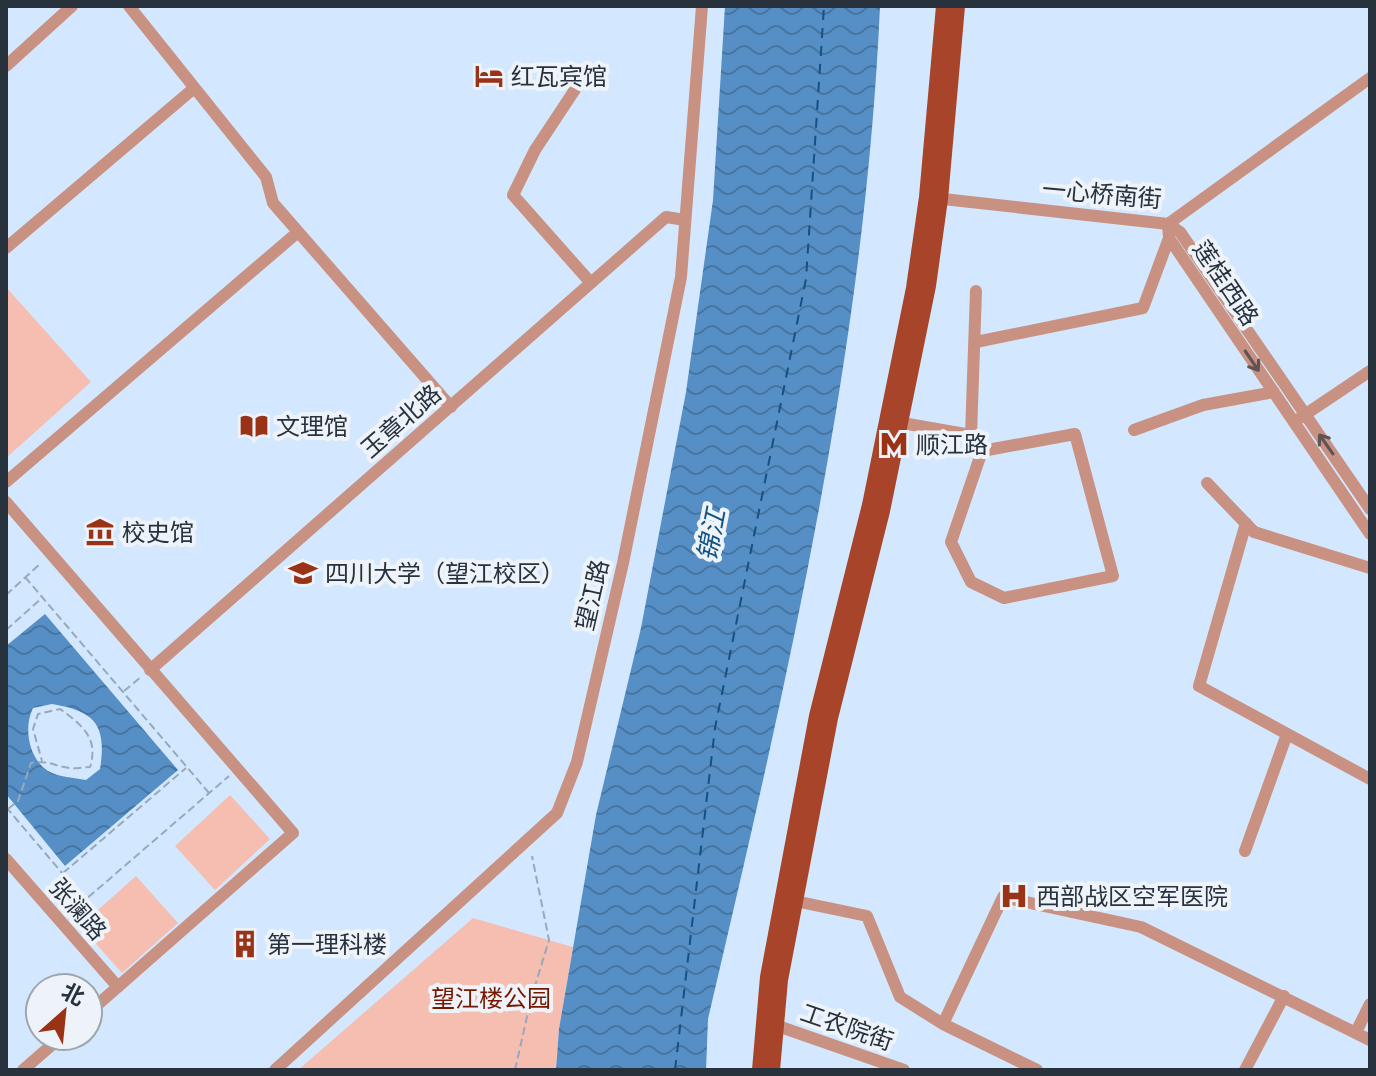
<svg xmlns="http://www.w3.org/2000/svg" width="1376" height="1076" font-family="Ubuntu,'Noto Sans SC',sans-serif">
	<defs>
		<pattern id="water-waves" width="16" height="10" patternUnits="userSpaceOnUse" patternTransform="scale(2)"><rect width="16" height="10" fill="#568fc5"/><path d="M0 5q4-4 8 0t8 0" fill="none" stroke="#4775a1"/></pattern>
	</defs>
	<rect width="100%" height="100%" fill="#d3e8fe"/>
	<path fill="#f5beb0" d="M6,287l85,95 -85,76z
		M230,795l40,44 -55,51 -40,-44z
		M136,876l42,47 -56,50 -42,-47z
		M473,918l100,29 -14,82 -3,41h-258z"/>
	<path fill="url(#water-waves)" fill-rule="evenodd" d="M725,6h155c-15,344 -94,679 -172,1013l-2,51h-150l3,-41 37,-214 45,-187 45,-236 27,-192z
		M45,614l133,156 -113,96 -59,-72v-148zM52,704c43,7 55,21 48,65l-14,11c-12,-2 -27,-3 -38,-9 -19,-12 -25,-43 -15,-63z"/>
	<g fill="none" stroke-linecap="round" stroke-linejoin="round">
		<path stroke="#125285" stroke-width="2" stroke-dasharray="10 8" stroke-linecap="butt" d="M675,1070l40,-342 91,-449 18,-273"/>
		<path stroke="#97a9bb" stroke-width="2" stroke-dasharray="8 4" stroke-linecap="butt" d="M25,577l184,216
			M6,595l35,-32
			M6,630l36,-32
			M124,691l17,-14
			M6,807l79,93
			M8,809l10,-8 13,-38c19,-3 22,3 39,5 6,1 14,-1 20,-1 9,-29 -8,-42 -30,-58l-22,5 -5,15 9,32
			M63,873l123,-105
			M70,913l159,-137
			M515,1070l16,-71 18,-59 -17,-84"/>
		<path stroke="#c99182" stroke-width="12" d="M129,6l137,171 7,26 178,204
			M6,66l66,-60
			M576,88l-41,62 -22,45 78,88
			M934,198l234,26 202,-146
			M1168,224l1,14 201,296
			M1168,224l12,8 190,277
			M6,248l187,-159
			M976,342l167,-34 26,-70
			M1300,418l70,-47
			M902,423l69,12 11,16 93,-17 38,142 -109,22 -33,-16 -20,-40 31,-91
			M1134,430l69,-25 71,-13
			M971,435l5,-144
			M6,482l292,-250
			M1207,483l47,49 116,36
			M6,502l287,331 -205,180
			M1246,523l-47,163 171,93
			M150,670l516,-453 19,3
			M1245,851l42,-117
			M6,859l112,128
			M795,901l72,15 33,81 43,27 94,46
			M943,1024l60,-127 138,30 229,113
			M775,1025l129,45
			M1356,1032l14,-28
			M23,1070l39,-34
			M275,1070l282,-257 20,-51 46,-199 58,-286 21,-271
			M1245,1070l39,-74"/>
		<path stroke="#a7442a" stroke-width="16" d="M760,1070l8,-93 49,-261 53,-211 44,-217 13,-91 17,-191
			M772,1070l8,-90 50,-262 52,-207 46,-225 12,-87 17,-193"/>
	</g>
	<defs><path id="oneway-shaft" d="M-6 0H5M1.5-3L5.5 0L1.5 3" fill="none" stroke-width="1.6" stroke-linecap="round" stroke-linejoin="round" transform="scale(2)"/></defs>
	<g stroke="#605354">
		<use href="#oneway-shaft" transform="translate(1252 361) rotate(56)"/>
		<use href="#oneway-shaft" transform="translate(1326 444) rotate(-125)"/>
	</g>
	<defs>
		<symbol id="hotel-bare" viewBox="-9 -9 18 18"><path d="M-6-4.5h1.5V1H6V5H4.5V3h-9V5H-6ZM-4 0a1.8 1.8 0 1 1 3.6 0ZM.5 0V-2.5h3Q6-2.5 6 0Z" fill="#9a3215" stroke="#eef3f9" stroke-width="2.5" paint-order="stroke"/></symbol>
		<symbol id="library-bare" viewBox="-9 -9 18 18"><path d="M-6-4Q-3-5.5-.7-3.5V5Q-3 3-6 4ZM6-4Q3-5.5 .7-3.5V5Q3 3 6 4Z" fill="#9a3215" stroke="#eef3f9" stroke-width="2.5" paint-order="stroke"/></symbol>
		<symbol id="metro-bare" viewBox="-9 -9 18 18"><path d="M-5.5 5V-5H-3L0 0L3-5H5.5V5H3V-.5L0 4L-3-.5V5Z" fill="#9a3215" stroke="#eef3f9" stroke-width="2.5" paint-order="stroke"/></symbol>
		<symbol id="museum-bare" viewBox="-9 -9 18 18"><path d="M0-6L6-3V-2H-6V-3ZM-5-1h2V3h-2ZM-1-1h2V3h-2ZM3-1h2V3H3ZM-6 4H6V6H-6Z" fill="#9a3215" stroke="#eef3f9" stroke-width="2.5" paint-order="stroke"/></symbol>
		<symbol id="university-bare" viewBox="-9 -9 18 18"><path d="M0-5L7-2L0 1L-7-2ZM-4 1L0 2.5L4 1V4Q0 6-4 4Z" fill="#9a3215" stroke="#eef3f9" stroke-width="2.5" paint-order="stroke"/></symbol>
		<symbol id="hospital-bare" viewBox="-9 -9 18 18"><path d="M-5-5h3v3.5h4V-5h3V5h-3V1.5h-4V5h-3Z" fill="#9a3215" stroke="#eef3f9" stroke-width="2.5" paint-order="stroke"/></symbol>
		<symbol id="building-bare" viewBox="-9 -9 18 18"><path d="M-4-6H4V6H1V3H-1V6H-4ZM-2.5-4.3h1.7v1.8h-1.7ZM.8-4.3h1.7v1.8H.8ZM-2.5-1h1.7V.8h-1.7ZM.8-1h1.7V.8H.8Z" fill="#9a3215" stroke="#eef3f9" stroke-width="2.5" paint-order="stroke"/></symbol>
	</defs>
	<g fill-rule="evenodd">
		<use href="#hotel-bare" x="469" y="56" width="40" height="40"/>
		<use href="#library-bare" x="234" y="406" width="40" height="40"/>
		<use href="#metro-bare" x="874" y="424" width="40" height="40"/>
		<use href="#museum-bare" x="80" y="512" width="40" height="40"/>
		<use href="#university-bare" x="283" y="553" width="40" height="40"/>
		<use href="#hospital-bare" x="994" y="876" width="40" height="40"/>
		<use href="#building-bare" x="225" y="924" width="40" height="40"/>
	</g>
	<g text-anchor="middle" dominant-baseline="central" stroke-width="8" stroke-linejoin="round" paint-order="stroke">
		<g font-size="24" fill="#27323c" stroke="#eef3f9" text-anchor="start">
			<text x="511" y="76">红瓦宾馆</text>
			<text x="276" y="426">文理馆</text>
			<text x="916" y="444">顺江路</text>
			<text x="122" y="532">校史馆</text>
			<text x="325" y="573">四川大学（望江校区）</text>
			<text x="1036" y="896">西部战区空军医院</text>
			<text x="267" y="944">第一理科楼</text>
		</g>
		<g font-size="24" fill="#27323c" stroke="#eef3f9">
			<text transform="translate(1102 194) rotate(5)">一心桥南街</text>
			<text transform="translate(1226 283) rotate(56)">莲桂西路</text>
			<text transform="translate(401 421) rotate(-41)">玉章北路</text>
			<text transform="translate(592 595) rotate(-77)">望江路</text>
			<text transform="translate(78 909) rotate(49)">张澜路</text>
			<text transform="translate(847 1027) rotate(19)">工农院街</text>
		</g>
		<g font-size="24" fill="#751800" stroke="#eef3f9">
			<text x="491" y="998">望江楼公园</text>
		</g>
		<g font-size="26" font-style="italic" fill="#125285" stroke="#eef3f9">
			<text transform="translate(711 535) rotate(-79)">锦江</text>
		</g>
	</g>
	<rect width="1376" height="1076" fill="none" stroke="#27323c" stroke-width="16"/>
	<g transform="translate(64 1012) rotate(27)"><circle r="38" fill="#eef3f9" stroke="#9ea6ad" stroke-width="2"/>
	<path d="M0-6L14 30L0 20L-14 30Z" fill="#9a3215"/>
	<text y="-12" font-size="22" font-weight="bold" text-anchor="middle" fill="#27323c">北</text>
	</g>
</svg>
